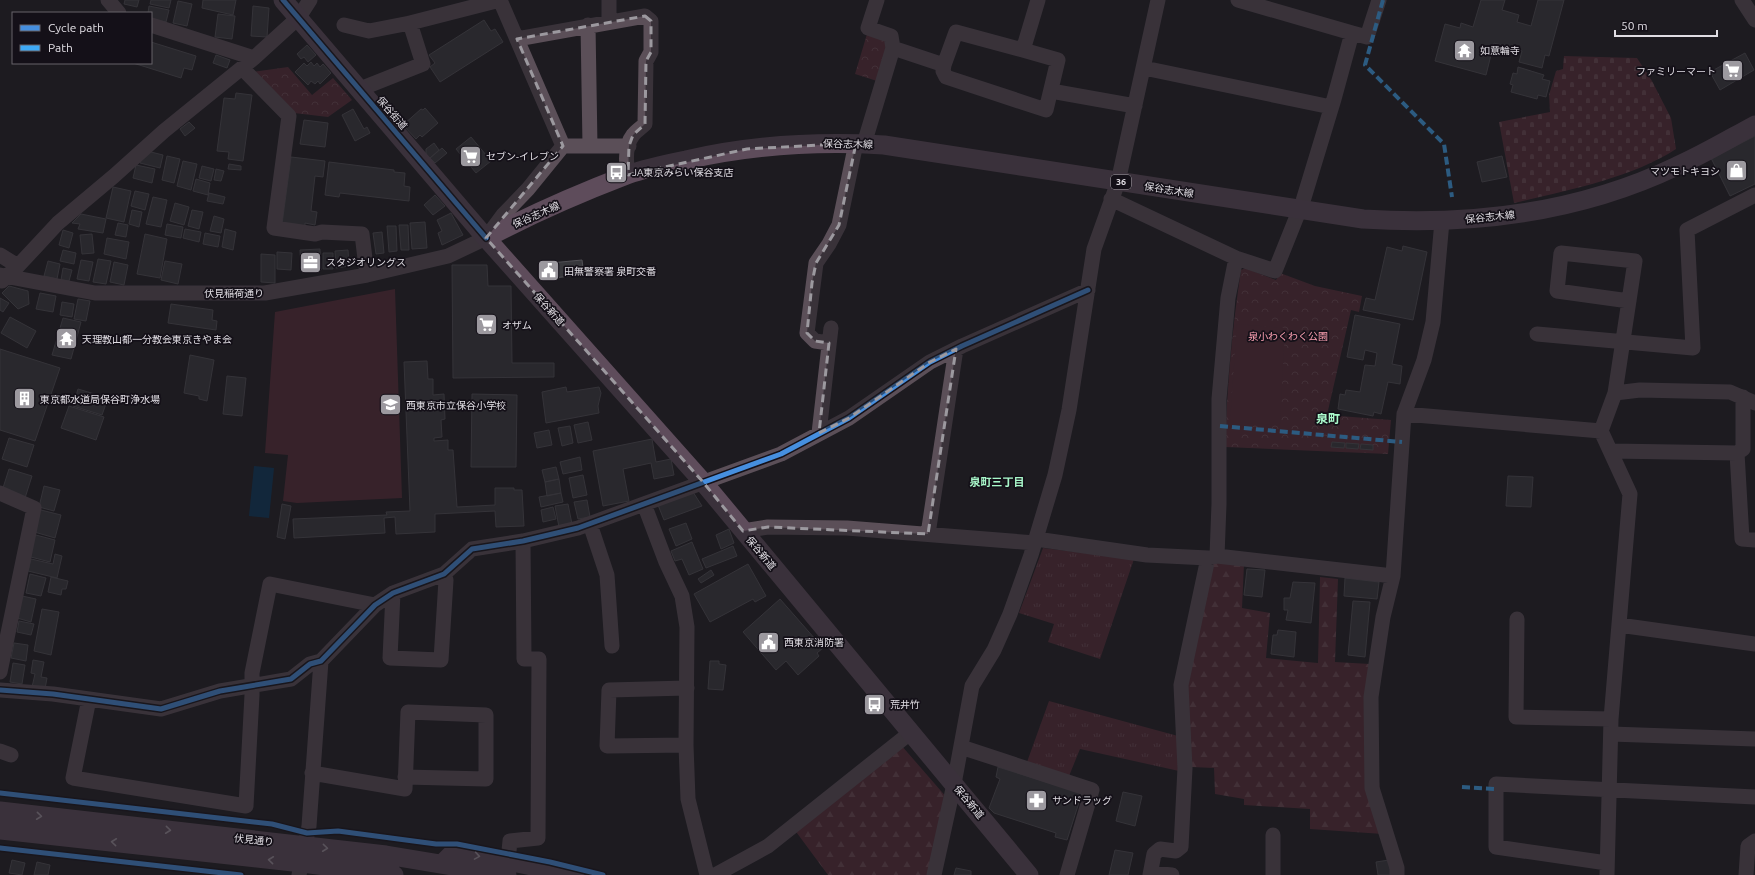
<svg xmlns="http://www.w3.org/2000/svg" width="1755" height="875" font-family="Ubuntu,'Noto Sans JP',sans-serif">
	<defs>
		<pattern id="grass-tufts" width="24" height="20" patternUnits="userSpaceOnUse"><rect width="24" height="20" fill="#572b36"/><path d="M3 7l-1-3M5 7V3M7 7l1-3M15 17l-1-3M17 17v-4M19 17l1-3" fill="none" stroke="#6f4953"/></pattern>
		<pattern id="forest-firs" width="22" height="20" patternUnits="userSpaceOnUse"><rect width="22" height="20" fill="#572b36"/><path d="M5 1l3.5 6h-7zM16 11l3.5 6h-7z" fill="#6f4953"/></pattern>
		<pattern id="cemetery-stones" width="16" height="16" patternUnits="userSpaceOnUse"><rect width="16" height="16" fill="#572b36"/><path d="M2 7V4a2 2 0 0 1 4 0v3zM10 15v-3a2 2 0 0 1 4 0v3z" fill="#6f4953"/></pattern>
		<pattern id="park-crowns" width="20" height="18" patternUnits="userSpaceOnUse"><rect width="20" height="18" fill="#572b36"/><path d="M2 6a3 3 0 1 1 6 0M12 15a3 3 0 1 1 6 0" fill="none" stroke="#6f4953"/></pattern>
	</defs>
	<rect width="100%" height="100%" fill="#1d1b20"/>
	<path fill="url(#grass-tufts)" d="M1043,548l91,11 -34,100 -52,-17 6,-18 -35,-11z
		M1049,701l129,35 1,35 -99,-22 -11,27 -42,-14z"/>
	<path fill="url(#forest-firs)" d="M1218,561l26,3 -2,44 28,5 -4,45 52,5 2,-86 18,2 -3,83 35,2 13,170 -73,-5v-20l-66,-4v-6l-29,-5 -1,-26 -23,-1 -5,-84 25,-117z
		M901,745l47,54 -17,76h-103l-34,-46z"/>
	<path fill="url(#cemetery-stones)" d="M1564,56l73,2 15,23 19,37 5,31c-44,29 -111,42 -162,54l-15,-81 51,-10 -1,-17 7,-24 7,-2z"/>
	<path fill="url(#park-crowns)" d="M867,34l18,6 3,7 -11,34 -22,-7z
		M288,67l24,28 21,-17 19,22 -24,17 -34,-4 -42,-41z
		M1245,268l31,12 4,-7 35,13 47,10 -3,16 -8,-2 -24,105 64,5 -3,34 -163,-7c2,-59 7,-118 16,-177z"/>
	<path fill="#572b36" d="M395,289l7,209 -105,5 -14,-2 5,-46 -23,-2 10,-141z
		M1237,324l48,4 -5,97 -50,-3z"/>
	<path fill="#06375c" d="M254,466l20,2 -5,50 -20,-2z"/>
	<path fill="#38383c" stroke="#515055" d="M125,0h14l-2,7 -13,-3z
		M151,0h20l-2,8 -19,-4z
		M203,0h33l-3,15 -31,-7z
		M1481,0h24l-3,10 17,5 -2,7 14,4 7,-26h26l-15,56 -4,-1 -3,13 -23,-6 3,-11 -28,-8 -8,32 -51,-14 10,-37 15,4 1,-5 12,4z
		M178,1l14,3 -5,22 -14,-3z
		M149,6l20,4 -3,12 -15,-3v-6h-3z
		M253,6l16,2 -2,29 -16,-1z
		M218,14l17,2 -3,23 -17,-2z
		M484,20l7,11 4,-2 8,13 -63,40 -10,-15 5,-4 -6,-8z
		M151,42l45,14 -4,14 -8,-2 -3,10 -48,-15h18z
		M307,45l9,10 -8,7 -4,-5 -3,2 -4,-5z
		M1745,53l9,17 -34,20 -10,-18z
		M216,55l14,5 -3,8 -14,-5z
		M311,62l3,4 3,-3 3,4 3,-3 8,9 -11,11 -2,-3 -3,3 -4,-3 -3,4 -13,-13 9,-9 3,3z
		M1518,67l26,8 -2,4 8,2 -4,16 -8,-2 -1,4 -26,-7 2,-7 -3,-1 3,-11 4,1z
		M236,93l16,2 -9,66 -15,-2 1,-7 -12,-1 7,-53 11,1z
		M425,108l13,15 -16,14 -2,-2 -4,4 -13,-14 18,-16 2,1z
		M353,109l11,20 3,-2 3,6 -15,8 -13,-26z
		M304,120l24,3 -3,24 -25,-3z
		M189,122l6,6 -10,8 -5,-7z
		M1755,136v48l-25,12 -19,-38z
		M471,137l20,24 -15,12 -20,-24z
		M434,143l5,7 -9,8 -4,-4v-5z
		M442,148l5,5 -12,10 -5,-5z
		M143,150l20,5 -3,13 -20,-5z
		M167,156l13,3 -6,24 -12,-3z
		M1502,156l5,21 -25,5 -5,-20z
		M291,157l34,4 -2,16 -8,-1 -4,35 6,1 -2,13 -10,-2v3l-23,-2z
		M183,161l14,3 -6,26 -14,-4z
		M329,162l65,8v2l11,1 -1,13 6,1 -1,14 -69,-8 -1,4 -14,-2z
		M229,164l12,2v4l-13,-1z
		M136,165l19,4 -3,14 -19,-5z
		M202,166l12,3 -3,12 -12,-3z
		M216,169l8,2 -3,10 -7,-1z
		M196,179l14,4 -2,12 -15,-4z
		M113,187l18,4 -7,31 -18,-4z
		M135,191l14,3 -4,16 -14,-4z
		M209,193l16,4 -2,7 -16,-3z
		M435,195l10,11 -12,9 -9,-10z
		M153,197l14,3 -6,27 -15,-3z
		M175,203l14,4 -5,18 -14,-4z
		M132,210l10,2 -3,15 -10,-3z
		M192,210l11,2 -4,17 -11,-3z
		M451,213l12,22 -21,10 -4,-12 4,-2 -5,-11z
		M81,214l25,5 -3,14 -25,-4 2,-5 -8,-1z
		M214,216l10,3 -3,14 -11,-2z
		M425,222l2,26 -15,1 -2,-26z
		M118,223l10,2 -2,12 -11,-2z
		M167,224l16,3 -2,11 -16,-3z
		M399,225h9l1,25h-8z
		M387,226h9l1,25 -8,1z
		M185,229l16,3 -2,10 -16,-4z
		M225,229l11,3 -3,18 -11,-3z
		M63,230l10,3 -4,15 -10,-3z
		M382,232l2,21 -8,1 -3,-21z
		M205,233l15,3 -2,11 -15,-3z
		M92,234l2,19 -12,1 -2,-19z
		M145,234l22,5 -7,39 -23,-4z
		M107,238l22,4 -3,17 -22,-5z
		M1403,246l24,6 -14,68 -50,-10 3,-12 9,2 12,-53 15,4z
		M320,249l1,21 -20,1 -1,-21z
		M63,250l13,3 -2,11 -14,-3z
		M348,250l1,16 -13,2 -1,-17z
		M277,252l15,1 -1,17 -14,-1z
		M323,253h10v16h-10z
		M261,254l14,1v28l-14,-1z
		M98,259l13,2 -5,23 -13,-2z
		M81,260l12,2 -4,19 -12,-2z
		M582,260l2,15 -43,4 -1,-15z
		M48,261l12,3 -3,15 -13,-3z
		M165,261l17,3 -4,20 -17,-4z
		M114,262l14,3 -4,20 -14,-3z
		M452,265h35l1,21h23l1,77h42v14l-101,1z
		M63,268l9,2 -3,11 -8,-1z
		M9,286l19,5 1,13 -11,5 -16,-16z
		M40,293l16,3 -3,16 -17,-3z
		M0,298l9,5 -6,9 -3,-2z
		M78,299l12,2 -4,20 -12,-2z
		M62,302l12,2 -2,13 -12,-2z
		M171,304l42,6 -1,10 5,1 -1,9 -48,-7z
		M1355,315l45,9 -8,40 10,2 -2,18 -12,-2 -7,32 -7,-2 -1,4 -35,-7 2,-15 5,1 1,-5 14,2 5,-27 10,1 2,-13 -12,-3 -2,10 -16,-3z
		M10,317l26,14 -9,17 -26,-15z
		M63,318l18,4 -10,37 -19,-4z
		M0,349l60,19 -25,73 -35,-11z
		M190,355l24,5 -7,41 -8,-2v-3l-15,-3z
		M427,361l1,18h5v16l11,-1 1,25 -4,1 1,17 -8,1v3l14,-1v10h5l4,57 38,-2v-17h19v2h8l2,36 -28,1 -1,-16 -60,3v18l-39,2 -1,-17 -11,1 1,15 -91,5 -1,-19 94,-4 -1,-3 24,-1 -6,-149z
		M227,376l19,2 -4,38 -19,-2z
		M566,387l1,5 32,-5 2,6 -3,13 1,7 -53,10 -4,-31z
		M78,389l30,9 -6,17 -29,-9z
		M472,394l45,1 -1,72h-45z
		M69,406l35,11 -8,23 -35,-12z
		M588,422l4,18 -14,3 -4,-18z
		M570,426l3,17 -11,3 -4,-18z
		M549,430l3,15 -15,3 -3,-15z
		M9,438l25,7 -7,22 -25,-8z
		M652,439l4,23 15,-3 3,16 -20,4 -3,-16 -28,6 6,32 -26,5 -10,-55z
		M1332,442l13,1 -1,5 -13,-1z
		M1346,443l13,1 -1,5 -12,-1z
		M1361,444l12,1v5l-13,-1z
		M580,457l2,13 -19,4 -3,-12z
		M556,467l3,12 -14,3 -3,-12z
		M9,469l23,7 -7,22 -23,-7z
		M583,475l4,20 -14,3 -4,-20z
		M1508,476l25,1 -2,30 -25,-1z
		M559,479l2,14 -14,3 -2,-14z
		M44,486l16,4 -6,21 -15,-4z
		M693,492l9,14 -38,14 -6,-15z
		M561,493l2,9 -22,5 -2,-10z
		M587,500l3,17 -12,2 -4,-17z
		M282,504l9,2 -6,33 -8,-2z
		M568,504l4,20 -13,3 -4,-21z
		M553,507l3,12 -13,3 -2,-12z
		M37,509l24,6 -6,23 -24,-7z
		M686,523l6,16 -16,7 -7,-17z
		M729,529l5,14 -13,6 -5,-14z
		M32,534l23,6 -5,22 -23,-6z
		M692,542l11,27 -14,6 -7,-16 -7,2 -4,-10z
		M733,546l4,10 -31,12 -4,-9z
		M55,554l7,2 -5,22 -29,-7 3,-12 22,5z
		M748,564l18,32 -11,6 -2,-3 -43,23 -16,-28z
		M1247,569l18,1 -3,27 -18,-2z
		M711,570l3,5 -13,8 -3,-4z
		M30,574l16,4 -5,18 -15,-3z
		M51,577l17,4 -2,8h-4l-1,6 -13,-3z
		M1345,578l34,4 -2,17 -33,-3z
		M1293,582l22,1 -4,40 -25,-3 2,-10h-4v-12h6z
		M22,596l14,3 -5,23 -14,-4z
		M780,599l43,49 -6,5 2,3 -21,19 -12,-14 -10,9 -33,-38z
		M1353,601l17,1 -5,55 -17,-2z
		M42,609l17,3 -8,43 -17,-4z
		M19,621l15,3 -3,11 -14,-3z
		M1278,630l18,2 -2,25 -23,-3 2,-19h4z
		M14,643l14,2 -2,16 -15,-3z
		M33,660l11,2 -3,15 6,1 -2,11 -13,-2 3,-13 -4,-1z
		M710,661h9v3l7,1 -3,25 -15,-1z
		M13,663l12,2 -3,19 -12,-2z
		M998,767l84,26 -15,47 -12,-3 1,-4 -62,-20 -5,-5 11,-29 -4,-2z
		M1123,792l19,4 -7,30 -19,-5z
		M1115,850l18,3 -5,22h-19z
		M12,860l13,3 -3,12 -13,-2z
		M1389,860l2,15h-13l-2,-13z
		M37,862l13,3 -2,10h-14z
		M956,868l15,3v4h-17z"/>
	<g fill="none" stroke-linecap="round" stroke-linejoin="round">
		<path stroke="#5b4f58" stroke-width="15" d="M108,0l11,13
			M500,0l63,146h66
			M609,0v21
			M1238,0l114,33
			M1742,0l13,20
			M151,25l103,33
			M344,25l25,6 41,-8
			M588,25l2,121
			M517,39l128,-23 6,5v31l-5,9 -1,63c-4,4 -9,7 -12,11 -8,10 -7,28 -5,40
			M893,48l51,17 -1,6 3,6 100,33 12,-50 -35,-10 15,-50
			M944,65l12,-33 67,18
			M242,68l47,48 -15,112 41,6 7,-2 40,2 5,41
			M1144,68l187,39
			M360,89l63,-25 -13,-41 90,-23
			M1051,91l84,15
			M864,144l29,-96 -2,-12 -23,-8 9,-28
			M1111,199l125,59
			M0,255l18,11
			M0,275l95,18h170l102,-18 81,-19 38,-18 17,-23 25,-26 35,-43
			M2,281l16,-15 40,-43 56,-47 50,-45 90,-73 45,-41 11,-17
			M1537,334l156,14 -6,-118 68,-35
			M829,343l-14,-2 -8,-8 9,-70 13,-19 10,-19 17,-82
			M1615,393l25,-3 90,2 25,11
			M1743,397v52l-6,4 5,86 13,1
			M1404,414l197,17
			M819,433l12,-105
			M1611,451l126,2
			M0,493l34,15 -34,164
			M644,504l22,58 16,34 5,31 -1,118 2,54 19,76
			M590,524l17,51 5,71
			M743,531l25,-4 79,1 188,15
			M928,534l28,-185
			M1036,539l111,16 61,3
			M1217,556l2,-52v-105l9,-101 8,-40 39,13 28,-70 31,-102 18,-66 15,4 12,-37
			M393,593l-3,65 51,2 5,-80 -2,-6
			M1517,619l-1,98 95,2
			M1619,625l136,19
			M0,690l53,4 108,15 59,-18 71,-12 19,-15 11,-3 54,-56 18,-12 51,-19 28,-25 51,-8 55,-13 203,-74 68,-36 81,-56 32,-16 126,-56
			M89,699l-16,79 173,28 6,-111v-22l18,-89 105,21
			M1611,734l144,5
			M686,745l-79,1 2,-56 78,-2
			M961,747l131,43 -25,85
			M0,751l11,4
			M312,773l93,16 3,-77 78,3v64l-81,-2
			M508,861l2,-20 28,-3 1,-179h-15l-1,-118
			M1607,863l-111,-16v-63l259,13
			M1151,873l21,2
			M299,875l10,-49 12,-165
			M715,875l53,-29 142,-113
			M934,875l20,-91 18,-98 22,-36 16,-36 21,-59 24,-80 14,-65 25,-161 24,-67 40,-182
			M1150,875l4,-21 6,-5 16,2 5,-4 4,-79 -4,-83 27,-127 9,-2 176,20
			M1273,875v-40
			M1397,875v-7l-25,-80 -1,-91 12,-80 10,-41 11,-162 20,-54 9,-38 9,-101
			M1607,875l4,-156 19,-225 -29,-63 14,-38 20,-132 -74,-8 -4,38 72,10
			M1746,875l2,-29 7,-5"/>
		<path stroke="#5e4c5b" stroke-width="19" d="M283,0l203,238 217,244 326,393
			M486,238c44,-23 94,-45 141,-63 19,-7 39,-11 59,-15 65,-15 131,-19 198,-15l479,74c108,7 216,-6 314,-53 27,-12 52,-27 78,-41
			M0,811l386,44 121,20
			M0,830l302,33 92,12
			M442,864l9,-9 12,-2 45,8 67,14"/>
		<path stroke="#3fa9f5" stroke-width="4" stroke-dasharray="8 4" stroke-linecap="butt" d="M1383,0l-18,65 79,79 8,53
			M1220,426l182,16
			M1462,787l34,2"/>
		<defs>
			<path id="cycleway" d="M283,0l203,238
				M0,690l53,4 108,15 59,-18 71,-12 19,-15 11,-3 54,-56 18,-12 51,-19 28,-25 51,-8 55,-13 203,-74 68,-36 81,-56 32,-16 126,-56
				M0,793l272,31 35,9 31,-2 98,13h21l93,18 53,13
				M0,848l241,27"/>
		</defs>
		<use href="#cycleway" stroke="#141018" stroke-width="8"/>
		<use href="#cycleway" stroke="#468fdf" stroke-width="5"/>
	</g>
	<defs><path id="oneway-chevron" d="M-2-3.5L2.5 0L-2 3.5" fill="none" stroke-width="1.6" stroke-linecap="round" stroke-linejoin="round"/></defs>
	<g stroke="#9f949f">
		<use href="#oneway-chevron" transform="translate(39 816) rotate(6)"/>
		<use href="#oneway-chevron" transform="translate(168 830) rotate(6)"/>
		<use href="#oneway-chevron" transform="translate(114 842) rotate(-174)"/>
		<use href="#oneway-chevron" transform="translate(325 848) rotate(6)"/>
		<use href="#oneway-chevron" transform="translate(477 856) rotate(9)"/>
		<use href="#oneway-chevron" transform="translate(271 860) rotate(-174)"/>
	</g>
	<path d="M0 0H1755V875H0ZM645,16l6,5v31l-5,9 -1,63 -12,11 -4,11 -1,29 119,-26 109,-6 -17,82 -23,38 -4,20 -5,50 8,8 14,2 -10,90 30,-15 81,-56 26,-13 -28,185 -160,-7 -25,4 -40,-49 -217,-244 77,-92 -46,-107z" fill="#1d1b20" fill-opacity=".55" fill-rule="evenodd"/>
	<path fill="none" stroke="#9c999f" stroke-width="3" stroke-dasharray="8 5" stroke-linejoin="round" d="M645,16l6,5v31l-5,9 -1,63 -12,11 -4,11 -1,29 119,-26 109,-6 -17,82 -23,38 -4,20 -5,50 8,8 14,2 -10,90 30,-15 81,-56 26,-13 -28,185 -160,-7 -25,4 -40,-49 -217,-244 77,-92 -46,-107z"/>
	<defs>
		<symbol id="temple-square" viewBox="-11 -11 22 22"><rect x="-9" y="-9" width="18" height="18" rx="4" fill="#9c999f" stroke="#141018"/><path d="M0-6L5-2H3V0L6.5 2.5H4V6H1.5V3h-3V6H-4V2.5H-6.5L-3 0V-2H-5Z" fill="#fff"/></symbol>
		<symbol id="supermarket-square" viewBox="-11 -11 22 22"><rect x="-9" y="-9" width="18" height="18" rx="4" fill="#9c999f" stroke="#141018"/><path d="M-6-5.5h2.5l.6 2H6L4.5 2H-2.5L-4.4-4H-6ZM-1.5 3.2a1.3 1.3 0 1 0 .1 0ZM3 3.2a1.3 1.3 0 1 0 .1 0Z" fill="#fff"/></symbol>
		<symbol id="shop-square" viewBox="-11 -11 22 22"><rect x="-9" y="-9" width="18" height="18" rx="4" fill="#9c999f" stroke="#141018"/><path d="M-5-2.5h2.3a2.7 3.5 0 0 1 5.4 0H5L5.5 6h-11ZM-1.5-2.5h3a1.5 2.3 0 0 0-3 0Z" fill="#fff"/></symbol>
		<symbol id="bus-square" viewBox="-11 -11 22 22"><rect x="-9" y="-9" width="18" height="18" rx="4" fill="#9c999f" stroke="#141018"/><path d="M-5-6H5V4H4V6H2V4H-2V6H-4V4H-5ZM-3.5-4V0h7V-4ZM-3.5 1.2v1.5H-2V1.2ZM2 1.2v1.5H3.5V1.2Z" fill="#fff"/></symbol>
		<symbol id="office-square" viewBox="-11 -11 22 22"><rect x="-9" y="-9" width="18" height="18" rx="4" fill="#9c999f" stroke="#141018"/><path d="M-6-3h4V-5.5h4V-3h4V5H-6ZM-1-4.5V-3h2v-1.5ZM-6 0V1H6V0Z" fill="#fff"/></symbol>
		<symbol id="civic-square" viewBox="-11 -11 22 22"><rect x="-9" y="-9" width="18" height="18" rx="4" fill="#9c999f" stroke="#141018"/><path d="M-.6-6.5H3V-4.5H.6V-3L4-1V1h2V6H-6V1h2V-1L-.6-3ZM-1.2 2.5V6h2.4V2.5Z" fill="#fff"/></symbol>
		<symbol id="building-square" viewBox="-11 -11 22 22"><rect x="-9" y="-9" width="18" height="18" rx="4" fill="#9c999f" stroke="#141018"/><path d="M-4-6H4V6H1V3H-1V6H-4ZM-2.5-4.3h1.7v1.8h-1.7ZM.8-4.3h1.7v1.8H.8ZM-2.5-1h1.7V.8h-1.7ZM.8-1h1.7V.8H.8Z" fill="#fff"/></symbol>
		<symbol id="school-square" viewBox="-11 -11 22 22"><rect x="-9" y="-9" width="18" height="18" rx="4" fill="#9c999f" stroke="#141018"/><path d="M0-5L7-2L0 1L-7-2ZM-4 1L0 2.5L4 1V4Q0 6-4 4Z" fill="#fff"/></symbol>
		<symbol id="pharmacy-square" viewBox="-11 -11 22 22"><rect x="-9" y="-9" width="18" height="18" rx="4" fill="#9c999f" stroke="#141018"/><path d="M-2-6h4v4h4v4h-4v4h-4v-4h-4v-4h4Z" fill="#fff"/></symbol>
	</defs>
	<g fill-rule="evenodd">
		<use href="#temple-square" x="1452" y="38" width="25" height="25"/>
		<use href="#supermarket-square" x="1720" y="58" width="25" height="25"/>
		<use href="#supermarket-square" x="458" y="144" width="25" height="25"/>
		<use href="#shop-square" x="1724" y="158" width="25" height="25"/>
		<use href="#bus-square" x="604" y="160" width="25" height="25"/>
		<use href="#office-square" x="298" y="250" width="25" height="25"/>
		<use href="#civic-square" x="536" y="258" width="25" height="25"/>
		<use href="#supermarket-square" x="474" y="312" width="25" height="25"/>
		<use href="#temple-square" x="54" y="326" width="25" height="25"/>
		<use href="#building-square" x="12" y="386" width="25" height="25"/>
		<use href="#school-square" x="378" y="392" width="25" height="25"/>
		<use href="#civic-square" x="756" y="630" width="25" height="25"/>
		<use href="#bus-square" x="862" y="692" width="25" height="25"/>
		<use href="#pharmacy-square" x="1024" y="788" width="25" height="25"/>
	</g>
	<g text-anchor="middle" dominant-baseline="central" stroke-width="3.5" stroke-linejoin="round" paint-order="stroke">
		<rect fill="#141018" stroke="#a3a0a6" stroke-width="1" x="1111" y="175" width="20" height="14" rx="3"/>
		<g font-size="9" font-weight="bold" fill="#e0dde3">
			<text x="1121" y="182">36</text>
		</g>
		<g font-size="10" fill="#e0dde3" stroke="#141018" text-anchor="start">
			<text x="1480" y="50">如意輪寺</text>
			<text x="1716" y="71" text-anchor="end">ファミリーマート</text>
			<text x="486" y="156">セブン-イレブン</text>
			<text x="1720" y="171" text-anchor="end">マツモトキヨシ</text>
			<text x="632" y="172">JA東京みらい保谷支店</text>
			<text x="326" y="262">スタジオリングス</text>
			<text x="564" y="271">田無警察署 泉町交番</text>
			<text x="502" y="325">オザム</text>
			<text x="82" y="339">天理教山都一分教会東京きやま会</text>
			<text x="40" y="399">東京都水道局保谷町浄水場</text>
			<text x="406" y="405">西東京市立保谷小学校</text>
			<text x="784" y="642">西東京消防署</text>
			<text x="890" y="704">荒井竹</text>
			<text x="1052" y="800">サンドラッグ</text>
		</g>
		<g font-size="10" fill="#e0dde3" stroke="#141018">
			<text transform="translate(392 113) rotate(49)">保谷街道</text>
			<text transform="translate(848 144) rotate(1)">保谷志木線</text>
			<text transform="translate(1169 190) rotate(9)">保谷志木線</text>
			<text transform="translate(536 215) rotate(-24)">保谷志木線</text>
			<text transform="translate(1490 217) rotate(-6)">保谷志木線</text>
			<text x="234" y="293">伏見稲荷通り</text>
			<text transform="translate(549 309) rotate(48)">保谷新道</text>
			<text transform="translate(761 553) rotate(50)">保谷新道</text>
			<text transform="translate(969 802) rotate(50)">保谷新道</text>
			<text transform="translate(254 840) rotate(6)">伏見通り</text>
		</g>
		<g font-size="10" fill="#fca0b1" stroke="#141018">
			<text x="1288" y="336">泉小わくわく公園</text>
		</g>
		<g font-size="11" font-weight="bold" fill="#a9f8ca" stroke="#141018">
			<text x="997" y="482">泉町三丁目</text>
		</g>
		<g font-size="12" font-weight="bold" fill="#a9f8ca" stroke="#141018">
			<text x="1328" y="418">泉町</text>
		</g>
	</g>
	<rect x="12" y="12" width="140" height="52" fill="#141018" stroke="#666269"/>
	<rect x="20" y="25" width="20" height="6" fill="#468fdf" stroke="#666269"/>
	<text x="48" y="32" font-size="12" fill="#e0dde3">Cycle path</text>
	<rect x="20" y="45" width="20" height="6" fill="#3fa9f5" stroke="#666269"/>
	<text x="48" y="52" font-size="12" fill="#e0dde3">Path</text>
	<path d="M1615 30v6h102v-6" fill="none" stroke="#e0dde3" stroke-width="2"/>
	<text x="1621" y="30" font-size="12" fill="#e0dde3" stroke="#141018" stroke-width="3" paint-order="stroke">50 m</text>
</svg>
